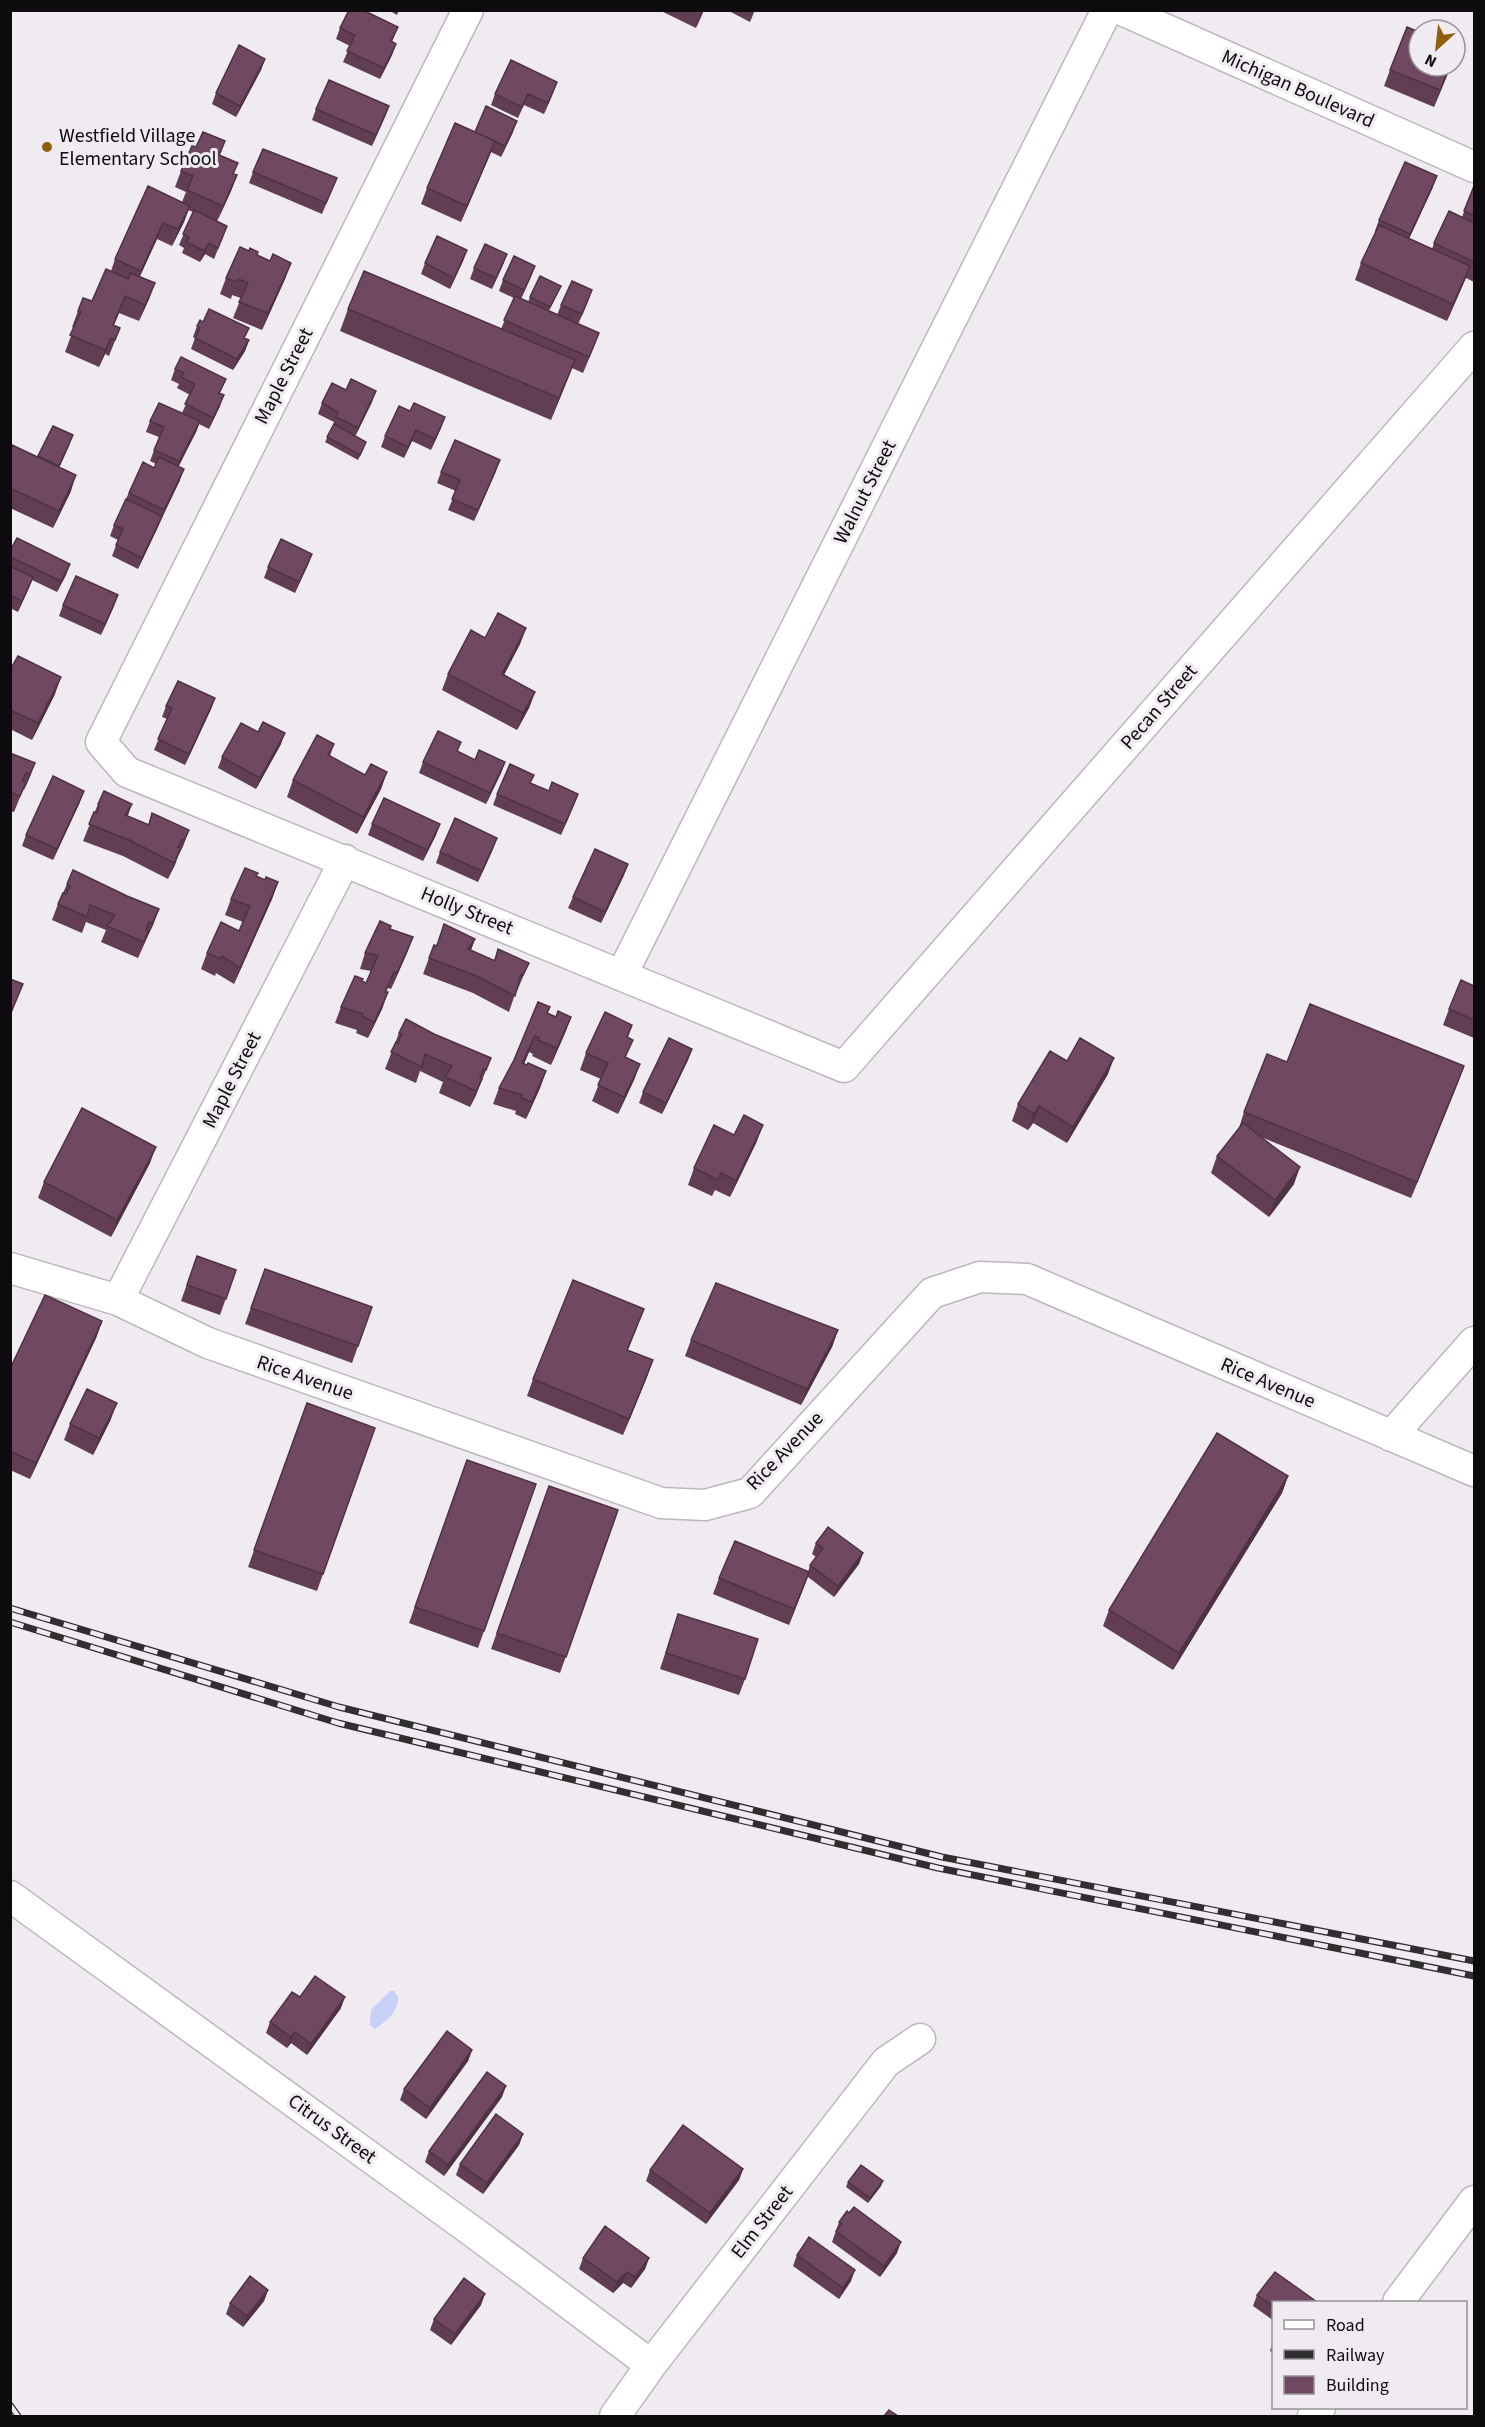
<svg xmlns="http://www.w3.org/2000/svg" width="1485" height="2427" font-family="'Source Sans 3',sans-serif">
	<rect width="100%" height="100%" fill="#f0ebf1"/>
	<path fill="#c7d0f6" d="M390,1991h4l4,6c0,16 -13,25 -23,32l-5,-4 1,-15z"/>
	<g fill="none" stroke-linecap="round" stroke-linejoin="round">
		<defs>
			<path id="minor" d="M468,10l-367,732 26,30 717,295 630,-720
				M1122,10l352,157
				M622,974l485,-964
				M10,1268l108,32 90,43 453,160 44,2 45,-12 182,-200 48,-16 47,2 447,192
				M118,1300l227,-440
				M1391,1436l83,-94
				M10,1896l466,338 175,131
				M1398,2302l76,-101
				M615,2416l36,-51 235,-303 34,-23
				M1313,2416l7,-8"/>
		</defs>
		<use href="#minor" stroke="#bcb7bd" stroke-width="33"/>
		<use href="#minor" stroke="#fff" stroke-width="30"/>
		<defs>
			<path id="rail" d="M10,1608l329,99 603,150 532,104
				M10,1622l328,101 600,145 536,108
				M10,2405l8,11"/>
		</defs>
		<use href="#rail" stroke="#312e31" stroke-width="7"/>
		<use href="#rail" stroke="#f0ebf1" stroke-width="4.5" stroke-dasharray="14" stroke-linecap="butt"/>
	</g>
	<path fill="#613e53" d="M388,10h11l-2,5z
		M659,10h45l-8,18z
		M727,10h28l-5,12z
		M398,27l-6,15 4,2 -4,11 -12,24 -37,-17 7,-16 -14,-7 4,-11z
		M265,59l-4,11 -25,47 -24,-13 4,-11z
		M1419,66h32l-17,41 -50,-21 6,-16z
		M553,93l-9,21 -20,-9 -6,13 -27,-13 4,-11z
		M389,106l-17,40 -60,-26 4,-11z
		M475,132h38l-12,25 -10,-5 -30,70 -40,-18 6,-16z
		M225,141l-5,14 14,19 3,1 -6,16 -14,30 6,16 -9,22 -9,-5 -5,8 -18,-9 2,-5 -5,-3 14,-33 -5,-2 -4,12 -12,24 -15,-7 -17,37 15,7 -6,16 -10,22 -20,-8 -5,12 6,3 -11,28 -4,-2 -6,13 -34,-15 9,-24 -2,-1 6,-16 14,-10 19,-30 4,-12 67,-57 4,-10 -11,-5 6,-16 15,-24z
		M253,172l84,6 -15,36 -73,-31z
		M1474,186v96l-8,-4 -19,43 -92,-41 6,-17 15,-31 -1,-1 4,-11 54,-33 -24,52 23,10 2,-6 28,-26z
		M467,250l-4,11 -13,28 -29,-15 4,-11z
		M507,254l-15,35 -22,-10 4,-11z
		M257,255l13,6 21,2 -6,16 -23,51 -29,-12 8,-20 -9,-3 -1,4 -11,-5 6,-16z
		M535,266l-14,33 7,3 2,-5 31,-11 -12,25 8,4 4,-10 27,-4 -10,23 21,9 -16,40 -11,-5 -21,52 -211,-89 8,-22 153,20 13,-31 -15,-7 4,-11z
		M197,326l52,14 -4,11 -12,19 -42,-21 4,-11 -2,-1z
		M175,369l51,10 -6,14v13l-11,23 -10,-5 -3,8 -17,34 1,14 -42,89 -26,-13 6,-16 -8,-4 4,-11 29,-63 11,6 2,-4 -6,-3 9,-24 -13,-5 4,-11 32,-8 8,-18 -13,-7 2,-4 -8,-4z
		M372,402l-17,34 9,12 -6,12 -33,-18 7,-14 2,-6 -16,-8 4,-11z
		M410,411l31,17 -10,22 -19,-9 -8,17 -23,-11 4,-11z
		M73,435l-14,32 12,24 -18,37 -43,-20v-59l28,8z
		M496,471l-22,50 -26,-11 8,-19 -19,-8 4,-11z
		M10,551l60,13 -4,11 -9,17 -25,-12 -14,32 -8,-4z
		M312,554l-17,39 -31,-15 4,-11z
		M63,605l51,1 -13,29 -42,-19z
		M526,628l-6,16 -16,31 31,17 -6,16 -12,22 -75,-40 6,-16z
		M10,670l45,24 -23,46 -22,-11z
		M215,698l-4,11 -26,56 -31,-15 13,-31 -5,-2 4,-11z
		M281,744l-25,45 -38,-21 4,-11z
		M334,744l-4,12 35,19 22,-3 -6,17 -24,45 -70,-37 6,-17z
		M10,753l25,10 -6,16 -5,11h-1l-9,22 -4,-1z
		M475,760l30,2 -4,11 -15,31 -67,-31 4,-11z
		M531,783l18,8 29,3 -17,41 -68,-30 4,-11z
		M80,802l-27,58 -31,-14 4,-11z
		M98,804l50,21 4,-12 37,17 -6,16 -5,10 -10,23 -45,-23 -40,-15z
		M372,824h68l-4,11 -13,26 -55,-26z
		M493,849l-15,33 -42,-19 4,-11z
		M628,864l-4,11 -23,48 -33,-15 5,-11z
		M257,876l8,4 13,2 -6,17 -38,85 -18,-11 -1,3 -14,-7 6,-16 32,-22 4,-9 -18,-7 6,-16z
		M67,884l60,12 32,13 -6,16 -15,33 -37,-16 5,-12 -20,-8 -4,11 -30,-13 6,-16z
		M444,924l31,15 -4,11 23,10 4,-11 31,14 -12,28h-1l-7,21 -36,-19 -50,-19 6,-16 7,-12z
		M390,929l23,8 -6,16 -16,36 -3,-1 -2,4h2l-6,17 -14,29 -12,-5 1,-3 -22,-7 6,-16 21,-26 4,2 5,-12 -11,-2 5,-16z
		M1474,986v52l-31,-13 6,-16z
		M548,1013l8,4h15l-6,16 -14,32 -19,-9 1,-2 -4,-2 -5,12 22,7 -6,17 -14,31 -11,-5 1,-3 -23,-7 6,-16z
		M632,1025l-4,12 -2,21 14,6 -6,16 -16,34 -26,-13 9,-22 -21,-9 6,-17z
		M399,1033l35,1 57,24 -15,37 -6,12 -31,-14 4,-11 -23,-11 -4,12 -31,-14z
		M692,1049l-4,11 -26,54 -23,-11 4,-11z
		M1067,1061l41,13 -41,69 -34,-20 -5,7 -16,-9 6,-17z
		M1287,1062l177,4 -53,132 -150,-61 33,47 -25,33 -58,-44 6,-17 22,-28 5,-16z
		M734,1135l23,6 -27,56 -15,-7 -3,6 -24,-11 6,-17z
		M150,1163l-39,74 -73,-39 6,-16z
		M197,1256l39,14 -16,45 -39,-14z
		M265,1269l107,38 -20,56 -107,-39z
		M102,1322l-6,16 -66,141 -20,-9v-101z
		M638,1325l-10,25 19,27 -24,58 -96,-39 6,-17z
		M838,1330l-6,17 -31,58 -116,-49 6,-16z
		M307,1403l68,25 -58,163 -69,-24z
		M111,1419l-18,36 -29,-15 6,-16z
		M467,1460l69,24 -58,164 -69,-25z
		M1288,1476l-6,17 -109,177 -70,-44 6,-16z
		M549,1486l69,24 -58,163 -69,-24z
		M816,1543l47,10 -4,11 -25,33 -26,-20 -19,48 -76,-31 6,-16 89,-6 2,-7 6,-8 -4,-3z
		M678,1614l67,65 -6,16 -79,-26z
		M300,1997l41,11 -34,47 -16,-12 -4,5 -21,-15 4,-11z
		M472,2050l-4,11 -42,58 -26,-19 4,-11z
		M502,2097l-58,79 -19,-14 4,-11z
		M523,2134l-4,11 -36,49 -27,-19 4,-11z
		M743,2169l-4,11 -33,44 -60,-43 4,-11z
		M848,2182l33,4 -13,17 -22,-16z
		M839,2222l58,31 -17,24 -48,-35z
		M797,2255l54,26 -12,18 -46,-33z
		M583,2258h66l-4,11 -14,19 -8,-5 -10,10 -34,-24z
		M268,2290l-4,11 -21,26 -17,-13 4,-11z
		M1257,2295l17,7v19l-21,-15z
		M481,2305l-30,40 -21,-15 4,-11z
		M1274,2340v14l-4,-3z"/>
	<path fill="#4f3244" d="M702,10h2l-8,18z
		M396,44l-4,11 -12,24 4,-11z
		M265,59l-4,11 -25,47 4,-11z
		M1450,66h1l-17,41 6,-17z
		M557,82l-4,11 -9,21 4,-11z
		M389,106l-4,11 -13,29 4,-11z
		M517,121l-4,11 -12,25 4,-11z
		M495,141l-6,16 -28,65 6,-16z
		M237,175l-6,16 -14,31 6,-16z
		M1437,176l-4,11 -27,58 4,-11z
		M190,206l-6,16 -12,24 6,-17z
		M163,223l-6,16 -22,48 6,-16z
		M209,243l-4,11 -5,8 4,-11z
		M467,250l-4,11 -13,28 4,-11z
		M507,254l-4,11 -11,24 4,-11z
		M291,263l-6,16 -23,51 6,-17z
		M535,266l-4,11 -11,24 4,-11z
		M1470,266l-6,16 -17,39 6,-17z
		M155,283l-6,16 -10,22 6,-16z
		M592,290l-4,11 -10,24 4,-11z
		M125,296l-6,17 -12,28 6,-16z
		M599,333l-6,16 -10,24 6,-16z
		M111,338l-6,16 -6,13 6,-17z
		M249,340l-4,11 -12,19 4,-11z
		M575,360l-8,21 -16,39 8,-22z
		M376,391l-4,11 -18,37 4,-11z
		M224,395l-4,11 -11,23 4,-11z
		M445,417l-4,11 -10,22 4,-11z
		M200,421l-4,11 -21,40 4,-11z
		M416,430l-4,11 -8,17 4,-11z
		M73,435l-4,11 -14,31 4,-11z
		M500,460l-4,11 -22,50 4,-11z
		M184,469l-4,11 -20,41 4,-11z
		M76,475l-5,16 -18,37 6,-17z
		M162,516l-4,11 -20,42 4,-11z
		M312,554l-4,11 -13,28 4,-11z
		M70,564l-4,11 -9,17 4,-11z
		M33,577l-4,11 -11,24 4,-11z
		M118,595l-4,11 -13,29 4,-11z
		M526,628l-6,16 -24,46 6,-16z
		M61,677l-6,17 -23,46 6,-17z
		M535,692l-6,16 -12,22 6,-17z
		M215,698l-4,11 -26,56 4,-11z
		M285,733l-4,11 -25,45 4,-11z
		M505,762l-4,11 -15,31 4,-11z
		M35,763l-6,16 -5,11 6,-16z
		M387,772l-6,17 -24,45 6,-17z
		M84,791l-4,11 -27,58 4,-11z
		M578,794l-4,11 -13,30 4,-11z
		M132,804l-6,17 -1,-6z
		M440,824l-4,11 -13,26 4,-11z
		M189,830l-6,16 -5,10 6,-16z
		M497,838l-4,11 -15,33 4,-11z
		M181,848l-6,17 -7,14 6,-16z
		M628,864l-4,11 -23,48 4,-11z
		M278,882l-6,17 -38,85 6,-16z
		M159,909l-6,16 -7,14 6,-16z
		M413,937l-6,16 -16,36 6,-16z
		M475,939l-6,16 -1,-6z
		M388,992l-6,17 -14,29 6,-16z
		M571,1017l-6,16 -14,32 6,-17z
		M535,1036l-6,16 -12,28 5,-17z
		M692,1049l-4,11 -26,54 4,-11z
		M1114,1058l-6,16 -41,69 6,-16z
		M640,1064l-6,16 -16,34 6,-17z
		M1464,1066l-6,17 -47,115 6,-16z
		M546,1071l-6,17 -14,31 6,-17z
		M482,1079l-6,16 -6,12 6,-16z
		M1039,1106l-6,17 -5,7 6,-16z
		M763,1125l-6,16 -27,56 6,-16z
		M156,1147l-6,16 -39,74 6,-17z
		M1300,1167l-6,17 -25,33 6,-17z
		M102,1321l-6,17 -66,141 6,-16z
		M838,1330l-6,17 -31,58 6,-16z
		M653,1360l-6,17 -24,58 6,-16z
		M117,1403l-6,16 -18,36 6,-17z
		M1288,1476l-6,17 -109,177 6,-17z
		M863,1553l-4,11 -25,33 4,-11z
		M809,1572l-6,17 -14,36 5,-16z
		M345,1997l-4,11 -34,47 4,-11z
		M295,2032l-4,11 -4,5 4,-11z
		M472,2050l-4,11 -42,58 4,-11z
		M506,2086l-4,11 -58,79 4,-11z
		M523,2134l-4,11 -36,49 4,-11z
		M743,2169l-4,11 -33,44 4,-11z
		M883,2181l-2,5 -13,17 2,-5z
		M901,2242l-4,11 -17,24 4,-11z
		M649,2258l-4,11 -14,19 4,-11z
		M855,2270l-4,11 -12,18 4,-11z
		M627,2272l-4,11 -10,10 4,-11z
		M268,2290l-4,11 -21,26 4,-11z
		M485,2294l-4,11 -30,40 4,-11z"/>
	<path fill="#714861" stroke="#4f3244" stroke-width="1.5" d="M349,10h14l35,17 -7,14 5,3 -12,24 -37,-17 8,-16 -15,-7z
		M1407,27l12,5v34h31l-10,24 -50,-20z
		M239,45l26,14 -25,47 -24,-13z
		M511,60l46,22 -9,21 -20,-9 -6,13 -27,-13z
		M329,80l60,26 -13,29 -60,-26z
		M486,106l31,15 -12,25 -30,-14z
		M455,123l40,18 -28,65 -40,-18z
		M203,132l22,9 -6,14 19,8 -5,11 4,1 -14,31 -36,-16 6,-14 -12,-5 11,-25 4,1z
		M263,149l74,29 -11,25 -73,-31z
		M1405,162l32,14 -27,58 -31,-14z
		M148,186l42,20 -12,23 -15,-6 -22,48 -26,-12z
		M1474,186v30l-10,-5z
		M194,210l33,16 -9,22 -9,-5 -5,8 -18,-9 3,-5 -6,-3z
		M1449,211l25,12v39l-40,-19z
		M1379,225l91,41 -17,38 -92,-41z
		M437,236l30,14 -13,28 -29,-15z
		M485,244l22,10 -11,24 -22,-10z
		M240,247l9,4 1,-3 8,4 -1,3 13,6 3,-7 18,9 -23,50 -29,-11 9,-19 -10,-4 -2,3 -10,-4z
		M514,256l21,10 -11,24 -21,-10z
		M106,269l22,10 2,-6 25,10 -10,22 -20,-9 -12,29 7,3 -5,12 -4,-2 -6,12 -35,-15 11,-23 -3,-1 5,-13 9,3z
		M364,271l211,89 -16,38 -211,-89z
		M540,276l21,10 -11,21 -20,-10z
		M572,281l20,9 -10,24 -21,-9z
		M515,296l84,37 -10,24 -85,-37z
		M209,309l40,19 -5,10 5,2 -12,19 -42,-21 5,-10 -3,-2 3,-6 3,2z
		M181,357l45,22 -7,14 5,2 -11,23 -28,-14 10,-20 -14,-7 3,-4 -9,-4z
		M351,379l25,12 -18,37 -22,-11 2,-5 -16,-9 10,-20 14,7z
		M159,403l41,18 -21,40 -25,-11 10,-23 -14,-6z
		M414,403l31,14 -10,22 -19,-9 -8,17 -23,-11 14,-30 11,5z
		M334,424l32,18 -6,13 -33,-18z
		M53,426l20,9 -14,31 -21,-10z
		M455,440l45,20 -22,50 -26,-11 8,-19 -19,-8z
		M12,445l64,30 -17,36 -49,-23v-39z
		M159,457l25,12 -20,41 -35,-17 14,-31 11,6z
		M126,499l36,17 -20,42 -26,-13 7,-16 -9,-4z
		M17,538l53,26 -9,17 -51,-24v-6z
		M281,539l31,15 -13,28 -31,-15z
		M10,566l23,11 -11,24 -12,-6z
		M76,576l42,19 -13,29 -42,-19z
		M498,613l28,15 -24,46 33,18 -12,21 -75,-39 23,-44 14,8z
		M18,656l43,21 -23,46 -28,-13v-40z
		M178,681l37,17 -26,56 -31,-15 14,-31 -6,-2z
		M263,722l22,11 -25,45 -38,-21 19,-34 17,9z
		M438,731l23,11 -4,9 18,9 4,-10 26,12 -15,31 -67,-31z
		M317,735l17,9 -6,11 37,20 6,-11 16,8 -24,45 -70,-37z
		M10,753l25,10 -5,11 -4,-1 -4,8 4,1 -6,14 -10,-4z
		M510,764l24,11 -4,8 19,8 3,-9 26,12 -13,30 -68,-30z
		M53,776l31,15 -27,58 -31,-14z
		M104,791l28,13 -7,11 24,10 3,-12 37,17 -5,10 -2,-1 -4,8 3,1 -7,15 -45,-23 -40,-16 5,-12 3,1 2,-7 -1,-2z
		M384,798l56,26 -13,26 -55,-26z
		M455,818l42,20 -15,33 -42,-19z
		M595,849l33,15 -23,48 -32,-15z
		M245,868l13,5 -2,3 9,4 1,-3 12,5 -38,86 -18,-12 -1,3 -14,-6 14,-31 18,9 11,-25 -19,-7z
		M73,870l54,26 32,13 -7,14 -3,-1 -3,8 2,1 -4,11 -37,-16 8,-11 -25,-10 -3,12 -29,-13 5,-11 3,1 4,-8 -3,-2z
		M380,921l11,5 -1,3 23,8 -16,36 -3,-1 -9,20h3l-14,30 -12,-6 1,-2 -22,-7 14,-31 8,3 -1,2 4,2 7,-16 5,-12 -13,-2z
		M444,924l31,15 -7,10 27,12 3,-12 31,14 -6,12 -2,-1 -6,22 -36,-19 -50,-19 5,-13 3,1z
		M10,979l13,5 -13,31z
		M1461,980l13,6v34l-25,-11z
		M538,1002l12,5 -3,6 9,4 2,-6 13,6 -14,31 -19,-8 1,-2 -4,-2 -13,27 5,2 1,-2 18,8 -14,31 -11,-4 1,-3 -23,-7 15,-28z
		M1310,1004l154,62 -47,116 -173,-70 23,-58 20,8z
		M605,1012l27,13 -5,12 6,3 -8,17 15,7 -16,33 -26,-12 10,-22 -22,-10z
		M406,1019l28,15 57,24 -5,12 -3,-1 -3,9 2,1 -6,12 -31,-14 7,-11 -27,-12 -3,13 -31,-15 5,-10 2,1 4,-9 -3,-1z
		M669,1038l23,11 -26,54 -23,-11z
		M1080,1038l34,20 -41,69 -34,-21 -5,8 -16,-10 32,-53 17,10z
		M82,1108l74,39 -39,73 -73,-38z
		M744,1115l19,10 -27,56 -15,-8 -3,7 -24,-12 20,-43 20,10z
		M1243,1123l57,44 -25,33 -58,-44z
		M197,1256l39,14 -10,29 -39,-14z
		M265,1269l107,38 -14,39 -107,-38z
		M573,1280l71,29 -17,41 26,10 -24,59 -96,-40z
		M716,1283l122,47 -31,59 -116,-49z
		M45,1295l57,26 -66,142 -26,-12v-82z
		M87,1389l30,14 -18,35 -29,-14z
		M307,1403l68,25 -52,146 -69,-24z
		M1217,1433l71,43 -109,177 -70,-43z
		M467,1460l69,24 -52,147 -69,-24z
		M549,1486l69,24 -52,147 -69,-24z
		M828,1527l35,26 -25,33 -28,-21 13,-17 -7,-5z
		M735,1541l74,31 -15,37 -75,-31z
		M678,1614l80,25 -13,40 -79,-26z
		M315,1976l30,21 -34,47 -16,-12 -4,5 -21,-15 22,-30 8,5z
		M447,2031l25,19 -42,58 -26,-19z
		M487,2072l19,14 -58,79 -19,-14z
		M496,2114l27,20 -36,49 -27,-19z
		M683,2125l60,44 -33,44 -60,-43z
		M861,2165l22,16 -13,17 -22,-16z
		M854,2207l47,35 -17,24 -48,-35 6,-7 -3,-2 8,-11 2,2z
		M605,2226l44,32 -14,19 -8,-5 -10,10 -34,-24z
		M809,2237l46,33 -12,18 -46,-33z
		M1275,2272l42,30h-43v5l-17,-12z
		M250,2276l18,14 -21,26 -17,-13z
		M464,2278l21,16 -30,40 -21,-15z
		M889,2410l9,6h-14z"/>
	<circle fill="#8f5f0b" stroke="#f0ebf1" stroke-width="2" cx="47" cy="147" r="6"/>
	<g text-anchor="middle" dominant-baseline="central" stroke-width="6" stroke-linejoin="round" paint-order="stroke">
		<g font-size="20" fill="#0d0b0d" stroke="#f0ebf1">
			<text transform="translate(1298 89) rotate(24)">Michigan Boulevard</text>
			<text transform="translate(284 376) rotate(-63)">Maple Street</text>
			<text transform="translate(865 492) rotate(-63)">Walnut Street</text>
			<text transform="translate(1159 707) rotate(-49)">Pecan Street</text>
			<text transform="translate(467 911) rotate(22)">Holly Street</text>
			<text transform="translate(232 1080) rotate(-63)">Maple Street</text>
			<text transform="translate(305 1378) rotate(19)">Rice Avenue</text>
			<text transform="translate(1268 1383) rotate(23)">Rice Avenue</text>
			<text transform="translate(785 1451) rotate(-46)">Rice Avenue</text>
			<text transform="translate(332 2129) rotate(36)">Citrus Street</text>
			<text transform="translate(762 2222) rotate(-52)">Elm Street</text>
		</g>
		<g font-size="20" fill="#0d0b0d" stroke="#f0ebf1" text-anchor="start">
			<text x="59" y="136">Westfield Village<tspan x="59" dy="23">Elementary School</tspan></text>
		</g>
	</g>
	<rect width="1485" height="2427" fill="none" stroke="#0d0b0d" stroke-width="24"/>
	<rect x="1272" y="2301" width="195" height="108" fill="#f0ebf1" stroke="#959196" stroke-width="1.5"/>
	<rect x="1284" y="2320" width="30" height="9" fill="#ffffff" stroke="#959196" stroke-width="1.5"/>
	<text x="1326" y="2331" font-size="18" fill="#0d0b0d">Road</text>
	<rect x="1284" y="2350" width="30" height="9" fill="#312e31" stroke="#959196" stroke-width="1.5"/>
	<text x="1326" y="2361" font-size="18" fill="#0d0b0d">Railway</text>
	<rect x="1284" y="2376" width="30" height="18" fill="#714861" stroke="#959196" stroke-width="1.5"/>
	<text x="1326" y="2391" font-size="18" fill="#0d0b0d">Building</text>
	<g transform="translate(1437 48) rotate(207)"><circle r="28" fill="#f0ebf1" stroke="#959196" stroke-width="1.5"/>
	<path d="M0-4.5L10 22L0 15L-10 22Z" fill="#8f5f0b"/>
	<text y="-9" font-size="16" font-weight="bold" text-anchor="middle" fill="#0d0b0d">N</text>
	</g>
</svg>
